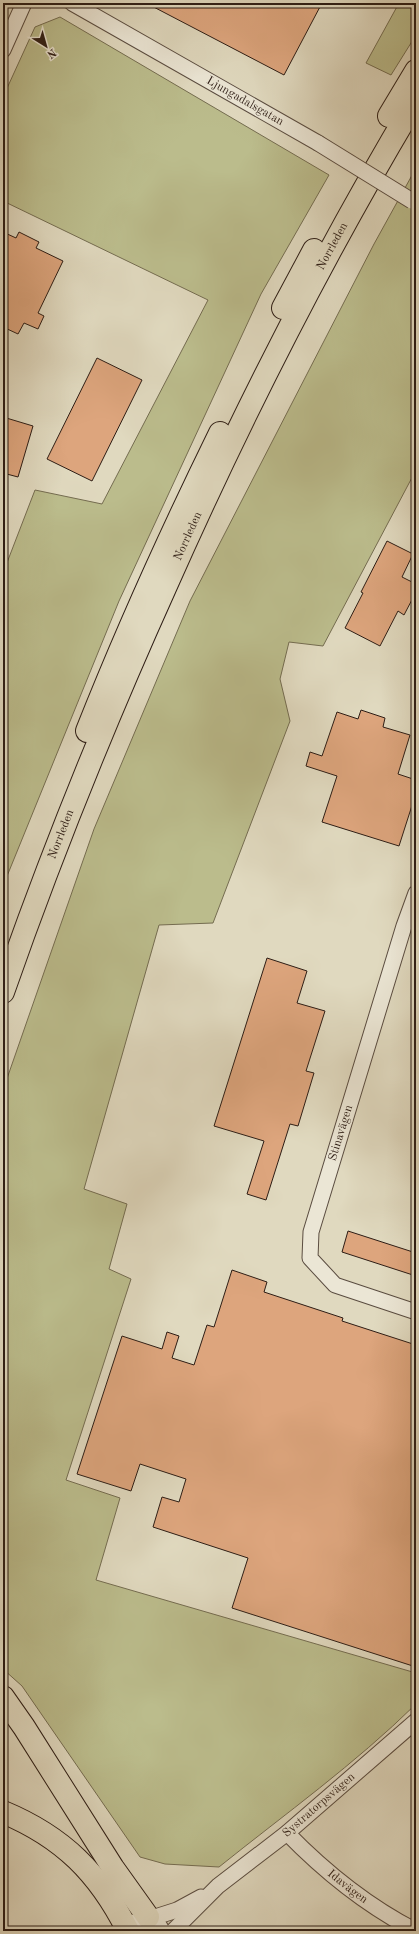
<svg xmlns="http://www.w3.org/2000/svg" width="419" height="1934" font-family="'Old Standard TT',serif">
	<rect width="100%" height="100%" fill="#e0d9bf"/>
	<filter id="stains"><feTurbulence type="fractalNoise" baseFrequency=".005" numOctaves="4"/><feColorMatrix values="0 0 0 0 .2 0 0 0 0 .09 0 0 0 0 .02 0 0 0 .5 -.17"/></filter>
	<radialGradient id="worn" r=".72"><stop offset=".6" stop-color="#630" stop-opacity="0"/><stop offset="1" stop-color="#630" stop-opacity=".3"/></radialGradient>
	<path fill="#bbbc8c" stroke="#746c50" d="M399,3h17v32l-25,40 -25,-12z
		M60,17l269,158 -68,119 -142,307 -116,285v-313l32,-83 67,14 106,-204 -205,-99v-104l32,-70z
		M416,168v302l-93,176 -34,-4 -9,37 10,42 -77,202 -54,2 -75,264 43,15 -18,65 22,10 -65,201 54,18 -24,82 320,93v31c-61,60 -131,110 -197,163l-54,-3 -25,-7 -118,-171 -19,-17v-579l91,-261 96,-228 184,-357z"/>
	<path fill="#dda57d" stroke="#2d1d15" d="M146,3h176l-38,72z
		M3,232l13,6 3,-6 20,10 -3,6 27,13 -25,52 6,3 -6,13 -14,-6 -6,11 -15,-7z
		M97,358l45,22 -50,101 -45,-22z
		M3,417l30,9 -15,51 -15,-4z
		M387,541l26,13 -11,23 14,7v8l-12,23 -6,-4 -18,35 -35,-18 18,-35 -2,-1z
		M361,710l24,8 -2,9 27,8 -12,39 18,6v13l-17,53 -77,-24 15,-46 -31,-10 4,-14 12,4 15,-44 21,7z
		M267,958l40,13 -10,32 28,8 -19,60 8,2 -16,53 -8,-2 -24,76 -19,-6 17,-53 -50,-15z
		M348,1231l68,22v23l-74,-24z
		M232,1270l35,12 -3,10 79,26 -1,3 74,24v322l-184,-59 16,-50 -95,-31 9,-30 17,5 7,-23 -46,-15 -9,27 -54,-17 45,-138 40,13 5,-17 12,4 -7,22 22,7 13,-40 7,2z"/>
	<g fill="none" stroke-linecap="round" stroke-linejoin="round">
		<defs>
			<g id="minor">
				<path id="s1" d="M72,3l246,140"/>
				<path d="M3,50l21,-47"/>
				<path d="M416,893l-12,33 -93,306 -1,26 25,27 81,27"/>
				<path id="s2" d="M287,1833c38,39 80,73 129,98"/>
				<path d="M152,1918l25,-8 24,-13"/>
				<path d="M130,1931c6,-18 26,-17 32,0"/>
				<path id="s3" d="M173,1931l45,-45 69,-53 129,-112"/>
			</g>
			<g id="highway">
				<path d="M389,116l27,-45"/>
				<path d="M283,308l31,-58"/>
				<path d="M87,731c40,-101 85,-200 133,-298"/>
				<path id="s4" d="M3,992c48,-137 102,-271 162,-404 74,-167 157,-331 251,-488"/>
				<path d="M3,1697l21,30 89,141 35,49"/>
				<path d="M3,1812c60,25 96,61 125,119"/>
			</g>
		</defs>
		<use href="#minor" stroke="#5a4c40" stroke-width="17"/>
		<use href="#highway" stroke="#2d1d15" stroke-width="24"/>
		<use href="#minor" stroke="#ebe6d5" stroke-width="15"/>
		<use href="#highway" stroke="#e0d9bf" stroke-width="22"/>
		<defs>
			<path id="minor-bridge" d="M318,143l94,58"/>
		</defs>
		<use href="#minor-bridge" stroke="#5a4c40" stroke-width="17" stroke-linecap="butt"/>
		<use href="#minor-bridge" stroke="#ebe6d5" stroke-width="15"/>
	</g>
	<g text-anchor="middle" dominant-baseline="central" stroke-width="3" stroke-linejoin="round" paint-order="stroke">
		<g font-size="12" fill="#2d1d15" stroke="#ebe6d5">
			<text stroke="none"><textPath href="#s1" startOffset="199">Ljungadalsgatan</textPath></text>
			<text stroke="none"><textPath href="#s4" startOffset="816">Norrleden</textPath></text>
			<text stroke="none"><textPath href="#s4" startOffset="492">Norrleden</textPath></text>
			<text stroke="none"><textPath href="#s4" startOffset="168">Norrleden</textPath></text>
			<text transform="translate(341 1133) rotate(-73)">Stinavägen</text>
			<text stroke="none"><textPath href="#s3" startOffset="193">Systratorpsvägen</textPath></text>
			<text stroke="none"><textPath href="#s2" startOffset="81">Idavägen</textPath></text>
		</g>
	</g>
	<rect width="419" height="1934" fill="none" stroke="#e0d9bf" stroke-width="16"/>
	<rect x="4" y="4" width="411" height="1926" fill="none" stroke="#2d1d15" stroke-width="2"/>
	<rect x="8" y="8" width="403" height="1918" fill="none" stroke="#2d1d15"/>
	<g transform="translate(46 46) rotate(143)" stroke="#ebe6d5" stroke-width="3" paint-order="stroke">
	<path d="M0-3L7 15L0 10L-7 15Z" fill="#2d1d15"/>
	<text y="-6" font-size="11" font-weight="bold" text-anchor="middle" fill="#2d1d15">N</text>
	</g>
	<rect width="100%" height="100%" filter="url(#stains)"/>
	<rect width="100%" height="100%" fill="url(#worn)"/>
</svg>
